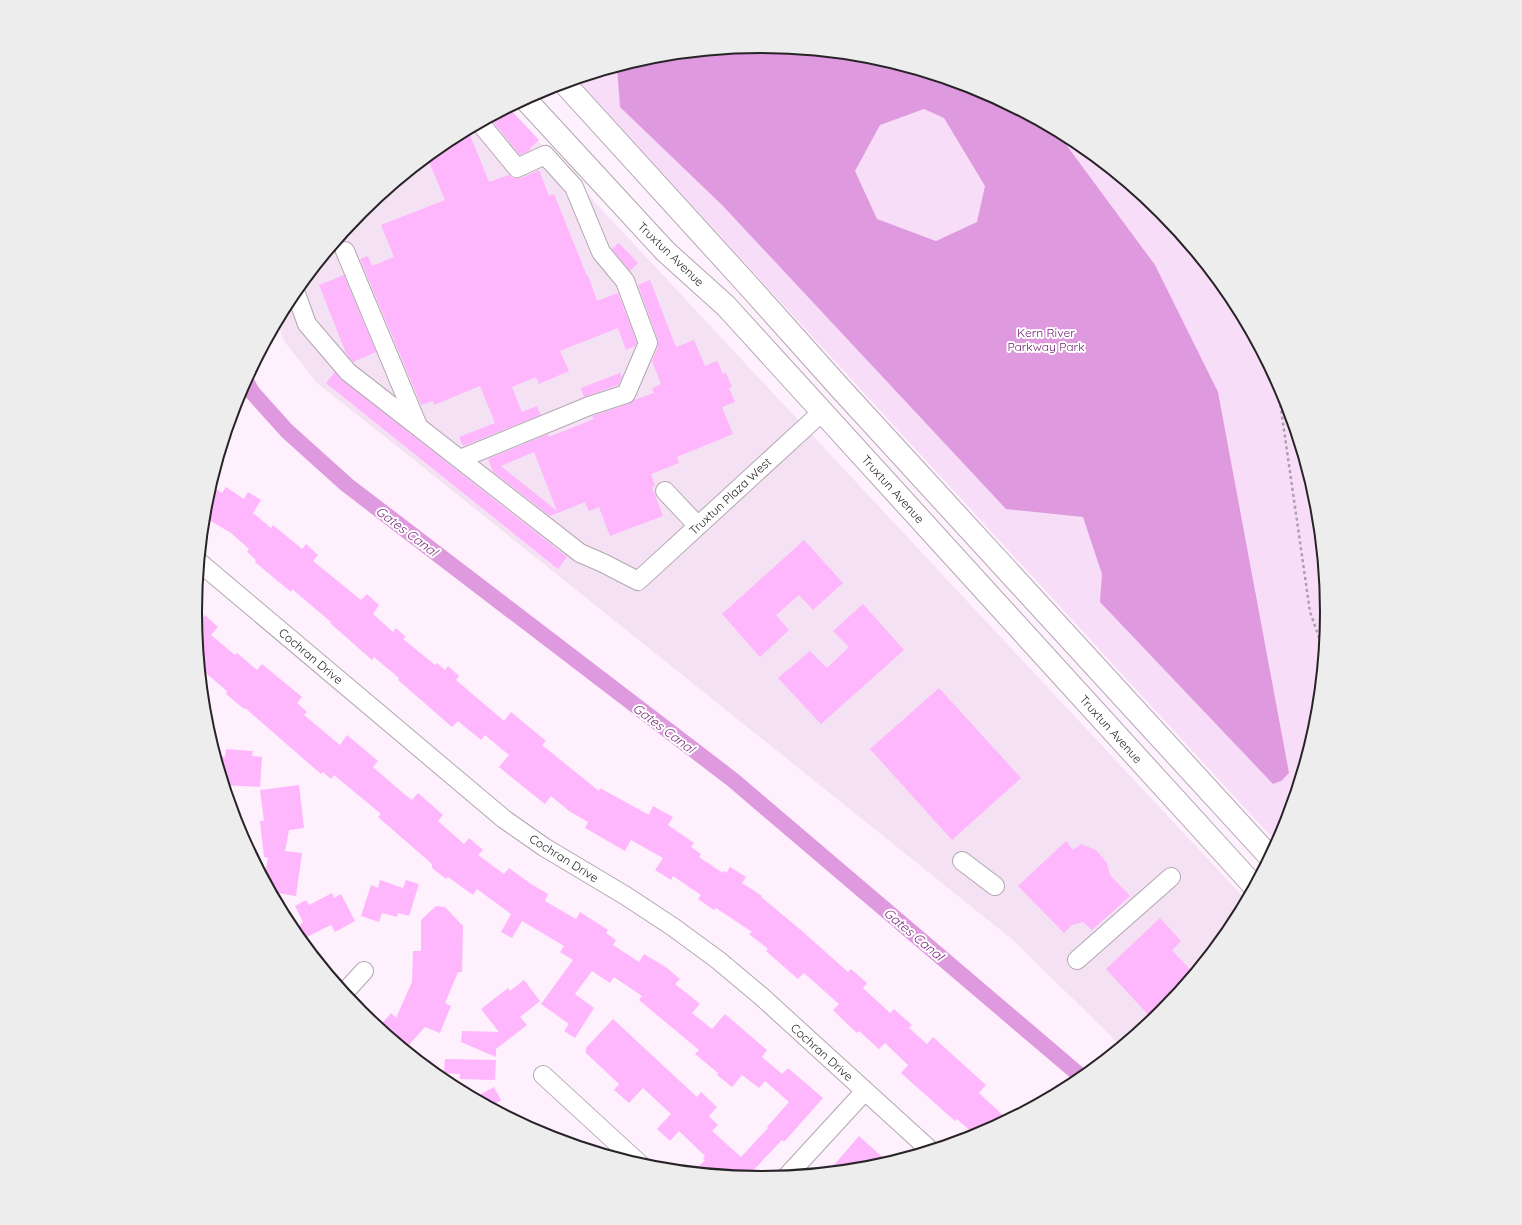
<svg xmlns="http://www.w3.org/2000/svg" width="1522" height="1225" font-family="Quicksand,sans-serif">
	<rect width="100%" height="100%" fill="#fef0fd"/>
	<path fill="#f5e1f4" d="M508,109l738,791 -14,27 -71,86 -40,33 -108,-106 -605,-485 -91,-72 -33,-42 -7,-19 13,-24 71,-86 85,-71z"/>
	<path fill="#f8ddf8" d="M761,46l111,11 106,32 98,53 86,70 70,86 52,98 33,106 10,111 -10,110 -33,106 -7,14 -701,-764 75,-22z"/>
	<path fill="#df99df" fill-rule="evenodd" d="M761,46l111,11 106,32 78,42 99,134 63,127 71,381 -8,8 -8,3 -173,-182 2,-28 -19,-57 -77,-8 -283,-303 -103,-99 -3,-40 34,-10zM924,109l20,9 41,68 -8,36 -41,19 -59,-22 -22,-48 25,-46z"/>
	<g fill="none" stroke-linecap="round" stroke-linejoin="round">
		<path stroke="#df99df" stroke-width="16" d="M246,381l6,11 35,39 60,54 386,295 350,298"/>
	</g>
	<path fill="#feb6fd" fill-rule="evenodd" d="M509,108l30,32 -9,8 1,2 -11,5 -30,-37z
		M468,130l21,52 20,-7 4,3h8l18,-8 10,26 5,-2 33,82 1,-1 9,26 21,-8 19,50 -2,3 -9,4 -8,-22 -58,23 9,20 -30,13 -3,-7 -24,10 10,25 15,-6 4,9 -78,31 -4,-9 36,-14 -15,-37 -46,19 -1,-4 -12,4 -61,-146 8,-3 4,10 22,-9 -13,-32 64,-25 -18,-43 19,-16z
		M619,243l19,20 -8,8 -18,-22z
		M344,275l32,77 -23,10 -7,-9 -27,-68z
		M650,280l26,67 18,-7 11,26 12,-5 6,13 3,-1 6,14 -3,1 6,14 -13,5 11,27 -56,23 2,6 -28,11 4,12 -3,1 11,29 -53,20 -11,-29 -10,4 -4,-9 -35,14 -57,-44 -5,-13 60,-25 1,3 45,-18 -2,-3 37,-12 5,-4 20,-7 -2,-5 9,-4 -9,-23 6,-14v-7l-20,-55zM534,452l23,59 -56,-45z
		M335,372l7,8 225,177 -9,12 -232,-186z
		M620,373l2,4 -4,8 -34,12 -3,-9z
		M226,487l18,12 4,-7 13,8 -8,13 18,15 2,-3 29,24 4,-5 12,11 -5,6 48,39 6,-6 12,11 -6,9 20,18 3,-4 10,9 -3,2 32,26 2,-2 8,7 3,-4 11,10 -3,4 48,41 7,-9 35,29 -4,4 57,46 1,-3 49,27 4,-9 20,11 -5,8 26,18 -3,4 10,7 -2,3 24,16 1,-2 3,1 3,-5 16,10 -4,6 20,13 -1,1 41,34 46,41 3,-3 16,14 -4,5 27,25 4,-4 18,16 -3,3 18,16 6,-7 53,48 -7,8 29,27 -32,16 -19,-17 -2,2 -54,-48 7,-8 -23,-22 -6,6 -20,-18 -2,2 -13,-12 -11,-11 6,-6 -35,-31 -6,6 -32,-28 2,-2 -19,-15 3,-2 -36,-24 -2,2 -16,-11 3,-4 -28,-19 -2,4 -16,-10 8,-12 -32,-18 -6,11 -40,-23 3,-6 -19,-11 -18,-15 -6,8 -14,-11 -32,-26 10,-12 -24,-20 -4,5 -23,-19 -6,6 -54,-47 1,-2 -25,-21 -2,3 -42,-37 1,-1 -39,-33 -1,3 -36,-30 1,-2 -9,-8 2,-3 -18,-16 -27,-16 2,-17 8,-12 8,5z
		M804,540l39,43 -30,27 -14,-15 -23,20 13,15 -29,27 -38,-43z
		M863,604l41,46 -83,74 -43,-46 32,-27 17,17 22,-21 -16,-16z
		M205,615l13,12 -7,8 24,20 2,-2 20,17 5,-6 40,33 -5,6 10,9 -3,3 36,30 7,-10 31,26 -5,6 31,27 8,6 6,-7 25,22 -5,6 26,23 5,-6 14,12 -5,5 26,19 5,-6 22,16 17,10 -3,7 31,18 4,-7 28,18 -2,3 10,7 -3,5 26,17 5,-8 23,14 13,11 -5,5 25,20 -8,9 20,16 13,-15 42,36 -5,7 20,17 6,-6 35,30 -39,44 -2,-2 -36,38 -52,-6 11,-12 -2,-1 2,-3 -26,-25 -9,10 -13,-12 14,-15 -28,-26 -14,15 -15,-13 5,-6 -33,-31v-5l27,-29 84,78 4,-5 16,15 -8,9 9,9 -6,6 29,26 27,-29 -1,-1 22,-25 -24,-21 -6,7 -17,-13 -10,12 -15,-12 1,-2 -23,-19 4,-4 -60,-50 3,-4 -28,-19 -4,6 -18,-12 -17,23 19,14 -19,30 -11,-7 5,-7 -28,-20 32,-44 -13,-8 4,-6 -42,-25 -10,17 -11,-6 10,-18 -34,-25 -4,6 -25,-18 -2,2 -14,-11v-4l-54,-47 3,-3 -47,-39 -3,4 -8,-7 -2,2 -76,-66 -1,1 -18,-15 1,-3 -27,-23 -4,-46 1,2z
		M939,688l82,90 -69,62 -82,-91z
		M226,749l27,2 -1,5 10,1 -2,30 -36,-2 -6,-21v-8l7,1z
		M299,785l5,43 -15,2 -4,21 17,2 -6,43 -25,-4 -7,-13 4,-21 -4,-1 -4,-36h4l-4,-31z
		M1066,841l7,9 8,-6 15,6 11,13 3,12 20,21 -38,34 -9,-8 -11,3 -8,8 -46,-47z
		M380,880l23,8 3,-8 13,4 -10,32 -11,-3 -1,4 -15,-4 -3,9 -18,-6 10,-31 7,3z
		M332,893l2,5 7,-4 14,27 -20,11 -4,-7 -30,15 -7,-8 9,-10 -8,-16 11,-6 3,5z
		M436,906l9,1 18,19 -1,46h-4l-13,31 6,3 -11,27 -15,-6 -18,20 -6,-5 -3,2 -20,-16 13,-15 5,5 16,-36 1,-31h8v-31z
		M1160,918l21,23 -9,9 22,24 -33,39 -8,7 -47,-51z
		M524,980l16,21 -20,16 7,8 -31,24v8l-35,-15 1,-11 37,1 -18,-23 27,-21 2,3z
		M445,1059l51,1 -1,20 -35,-1v-5l-16,-1z
		M494,1087l7,13 -11,7 -16,-9z
		M859,1136l30,27 -18,5 -44,5z"/>
	<g fill="none" stroke-linecap="round" stroke-linejoin="round">
		<defs>
			<path id="minor" d="M345,251l73,175
				M295,291l12,33 41,48 232,181 23,10 35,18 184,-169
				M460,459l129,-53 37,-12 22,-51 -23,-62 -24,-29 -27,-65 -29,-32 -28,13 -37,-45
				M665,491l33,35
				M199,562l305,257 40,28 82,49 47,31 45,33 43,36 169,154
				M962,861l33,25
				M1077,960l94,-83
				M344,993l20,-22
				M543,1075l99,91
				M787,1176l78,-85"/>
			<path id="major" d="M564,83l183,201 93,104 430,469
				M525,99l140,152 61,55 528,580"/>
		</defs>
		<use href="#minor" stroke="#b2a6b2" stroke-width="20"/>
		<use href="#major" stroke="#b2a6b2" stroke-width="24"/>
		<path stroke="#aaa0a9" stroke-width="2.5" stroke-dasharray="3 3" stroke-linecap="butt" d="M1277,381l33,231 10,28 4,6"/>
		<use href="#minor" stroke="#fff" stroke-width="18"/>
		<use href="#major" stroke="#fff" stroke-width="22"/>
	</g>
	<g text-anchor="middle" dominant-baseline="central" stroke-width="4" stroke-linejoin="round" paint-order="stroke">
		<g font-size="12" fill="#282327" stroke="#fff">
			<text transform="translate(671 254) rotate(44)">Truxtun Avenue</text>
			<text transform="translate(893 489) rotate(48)">Truxtun Avenue</text>
			<text transform="translate(730 496) rotate(-43)">Truxtun Plaza West</text>
			<text transform="translate(311 656) rotate(40)">Cochran Drive</text>
			<text transform="translate(1111 729) rotate(48)">Truxtun Avenue</text>
			<text transform="translate(564 858) rotate(32)">Cochran Drive</text>
			<text transform="translate(822 1052) rotate(42)">Cochran Drive</text>
		</g>
		<g font-size="12" fill="#6c196e" stroke="#fff">
			<text x="1046" y="332">Kern River<tspan x="1046" dy="14">Parkway Park</tspan></text>
		</g>
		<g font-size="13" font-style="italic" fill="#7b2a7e" stroke="#fff">
			<text transform="translate(407 531) rotate(37)">Gates Canal</text>
			<text transform="translate(664 728) rotate(37)">Gates Canal</text>
			<text transform="translate(914 934) rotate(40)">Gates Canal</text>
		</g>
	</g>
	<path d="M0 0H1522V1225H0ZM202 612a559 559 0 1 1 1118 0a559 559 0 1 1-1118 0Z" fill="#eeedee" fill-rule="evenodd"/>
	<path fill="none" stroke="#282327" stroke-width="2" d="M202 612a559 559 0 1 1 1118 0a559 559 0 1 1-1118 0Z"/>
</svg>
